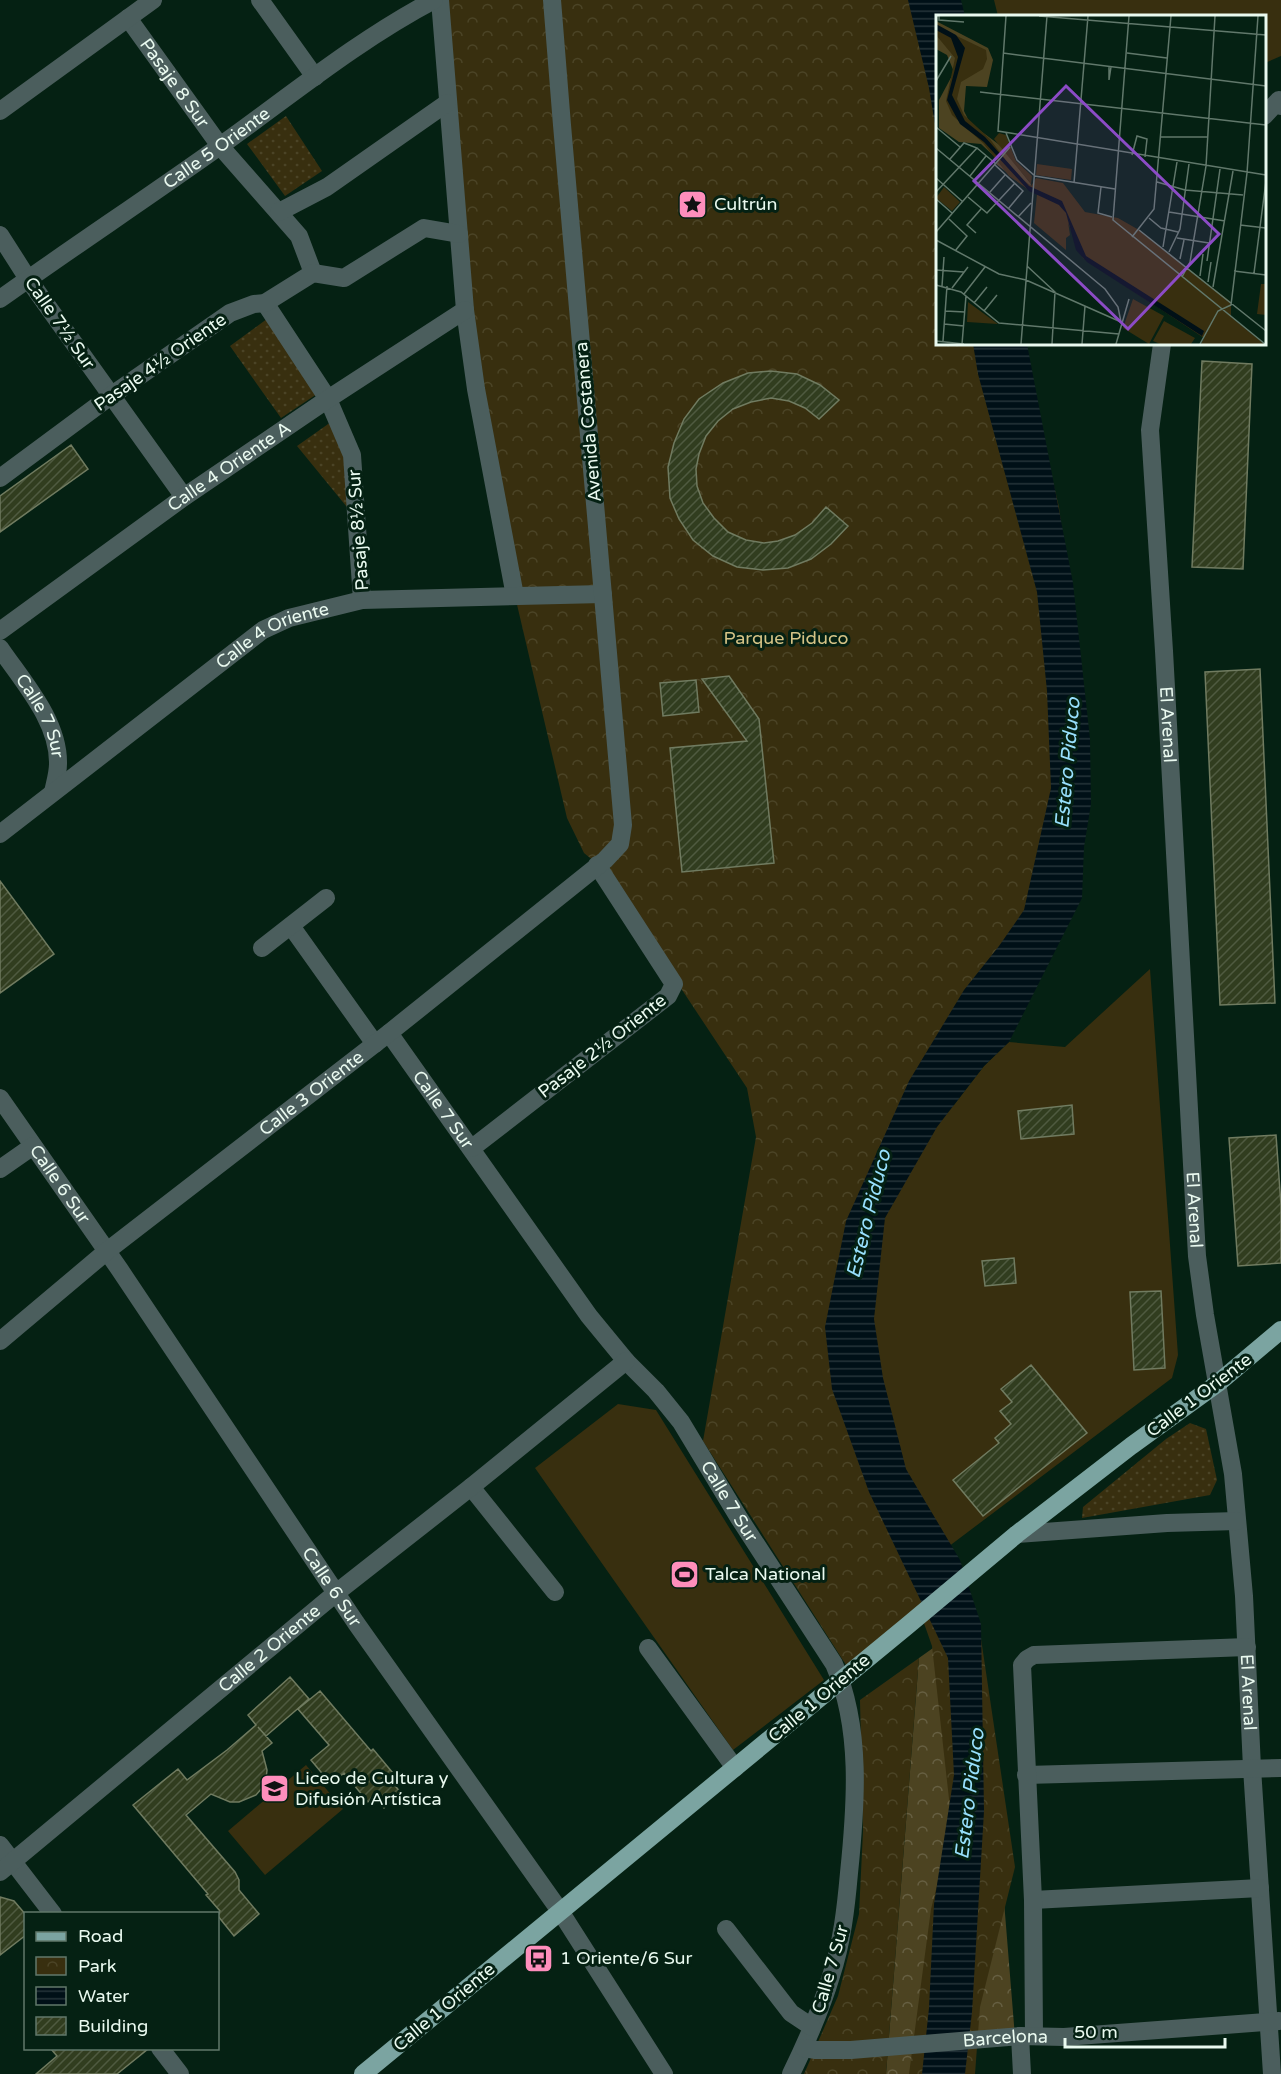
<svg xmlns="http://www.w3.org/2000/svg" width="1281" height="2074" font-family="'Varela Round',sans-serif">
	<defs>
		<pattern id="grass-dots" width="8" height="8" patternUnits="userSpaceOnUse" patternTransform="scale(1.5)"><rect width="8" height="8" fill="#382f0f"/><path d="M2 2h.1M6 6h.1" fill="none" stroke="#4b4426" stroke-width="1.8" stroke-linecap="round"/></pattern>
		<pattern id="forest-crowns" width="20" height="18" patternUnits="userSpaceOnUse" patternTransform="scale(1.5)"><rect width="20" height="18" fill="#4c4321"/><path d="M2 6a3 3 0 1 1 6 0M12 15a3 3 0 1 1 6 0" fill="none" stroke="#665f42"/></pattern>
		<pattern id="park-crowns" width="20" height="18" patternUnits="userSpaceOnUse" patternTransform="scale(1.5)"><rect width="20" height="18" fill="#382f0f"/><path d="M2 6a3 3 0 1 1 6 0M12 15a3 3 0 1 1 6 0" fill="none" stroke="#4b4426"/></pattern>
		<pattern id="water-rules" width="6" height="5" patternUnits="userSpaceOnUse" patternTransform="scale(1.5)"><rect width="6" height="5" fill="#001017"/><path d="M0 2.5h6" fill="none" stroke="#253439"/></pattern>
		<pattern id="building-hatch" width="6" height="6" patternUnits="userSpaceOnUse" patternTransform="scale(1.5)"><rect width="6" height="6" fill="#313d1f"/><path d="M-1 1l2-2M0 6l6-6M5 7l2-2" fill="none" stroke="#4f5a40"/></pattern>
	</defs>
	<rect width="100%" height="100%" fill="#052113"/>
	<path fill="url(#grass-dots)" d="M286,116l36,55 -37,25 -38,-52z
		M271,316l49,76 -39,26 -51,-72z
		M331,422l20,45v45l-54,-66z
		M1190,1423l16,6 11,51 -7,15 -128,23 1,-11 83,-68z"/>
	<path fill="url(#forest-crowns)" d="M971,1621l16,70 28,346 -42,-5 1,42h-88l33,-416z"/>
	<path fill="url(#park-crowns)" d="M442,0h519l-23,16v328h82l39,163 21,171 5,113 -228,545 123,296 35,235 -35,140 -5,67h-66l22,-165 21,-83 -20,-180 -13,-37 -73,56 -143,-224 53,-304 -9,-49 -147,-222 -16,-13 -17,-35 -52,-222 -45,-282z
		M919,1658l-33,416h-82l34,-78 21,-82 4,-83 -3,-131z"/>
	<path fill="#382f0f" d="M994,0h287v56l-16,7 -1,-47h-266z
		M1150,969l28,386 -6,23 -224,169 -48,-65 -34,-143 10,-91 15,-52 46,-69 47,-61 25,-24 56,5z
		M618,1404l38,6 168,270 -91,70 -198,-282z
		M306,1765l37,44 -78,66 -37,-44z"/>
	<path fill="url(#water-rules)" d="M908,0h53l4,16h-27l-1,121 -8,-49z
		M973,344h54l46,239 17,156 1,65 -7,43 -2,51 -73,144 -25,24 -47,61 -52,91 -11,101 9,59 23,91 54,91 21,64 3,187 -12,201 -7,62h-43l7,-66 5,-104 20,-129 -6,-117 -79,-166 -37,-103 -7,-62 21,-106 63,-140 55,-91 35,-44 25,-36 27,-122 -4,-97 -10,-99 -59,-218z"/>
	<path fill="url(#building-hatch)" stroke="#707b60" stroke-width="1.5" d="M1202,361l50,3 -9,205 -51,-2z
		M771,371l26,3 23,11 19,15 -20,19 -14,-11 -16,-7 -18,-3 -20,4 -18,7 -15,12 -12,15 -7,18 -3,15 1,17 6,17 11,15 14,14 18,8 18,3 14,-2 17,-6 17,-12 14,-16 22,19 -17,18 -20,15 -23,9 -25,2 -26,-3 -24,-11 -20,-16 -14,-21 -9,-21 -2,-31 6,-24 10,-24 15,-20 24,-16 25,-10z
		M71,445l17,24 -88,63v-36z
		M1260,669l15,334 -55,2 -15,-333z
		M729,676l30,43 15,144 -92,9 -12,-124 77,-7 -45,-62z
		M696,680l3,32 -36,4 -3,-33z
		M0,881l54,73 -54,39z
		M1072,1105l2,29 -53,5 -3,-28z
		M1276,1135l5,70v58l-43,3 -9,-128z
		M1014,1258l2,25 -31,3 -3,-25z
		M1161,1291l4,77 -31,2 -4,-78z
		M1031,1365l56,68 -104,83 -30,-36 46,-37 -4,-5 16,-14 -11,-13 12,-9 -11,-13z
		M290,1677l19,22 -43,37 -8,-9 14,16 -10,8 5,19 -1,9 -4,9 -6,7 -17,7h-9l-19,-8 -25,21 49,57 4,8v10l20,24 -25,22 -16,-20 2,-5 -14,-16 2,-1 -75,-89 45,-36 9,11 40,-30 29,-25 -8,-10z
		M320,1691l51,60 2,-2 24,29 -5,4 9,11 -17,15 -10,-11 -6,5 -24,-29 -13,11 -20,-24 18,-15 -31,-36z
		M0,1897l14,4 12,14v20l-26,20z
		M51,2049h97l-31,25h-81l21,-18z"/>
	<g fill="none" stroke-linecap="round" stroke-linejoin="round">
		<g stroke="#4b5e5d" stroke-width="18">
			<path d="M260,0l55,77"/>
			<path d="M440,0l25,310 11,79 39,207"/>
			<path id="s1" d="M128,18l92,128 79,90 14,37"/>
			<path d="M0,111l153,-111"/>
			<path d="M1264,116l15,-16 2,6"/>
			<path d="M279,212l48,-25 120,-84"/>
			<path d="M0,235l28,44 156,218"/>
			<path id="s2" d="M0,299c73,-52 147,-101 220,-153 70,-50 138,-106 214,-146"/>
			<path d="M265,303l63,96 24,56 10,145"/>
			<path id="s3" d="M1162,344l-12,86 14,221 33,605 8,59 28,159 11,122 8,172 20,306"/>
			<path d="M0,478l112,-83 118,-82 24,-9 11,-1 48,-30 31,5 80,-50 35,6"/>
			<path id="s4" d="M0,631l184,-134 144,-98 137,-89"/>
			<path id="s5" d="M0,648c23,34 59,73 58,116 0,9 -3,19 -5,28"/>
			<path id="s6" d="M0,834l263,-204 26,-12 73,-18 241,-6"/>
			<path d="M291,926l84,118"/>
			<path d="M262,948l64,-50"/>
			<path id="s7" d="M389,1033l200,283 37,45 30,30 25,31 58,96 95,146c28,64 22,141 15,209 -3,34 -7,70 -18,103 -10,34 -25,67 -40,98"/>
			<path id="s8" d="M0,1098l120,172 236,353 204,288 104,163"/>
			<path d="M472,1148l196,-152 6,-12 -77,-119"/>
			<path d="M0,1169l33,-23"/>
			<path id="s9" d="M0,1341l107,-90 282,-218 216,-173 15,-16 3,-19 -61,-700 -10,-125"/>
			<path d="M471,1487l84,105"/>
			<path d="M1017,1534l150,-11 70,-2"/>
			<path d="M648,1648l87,120"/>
			<path d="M1026,1775l255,-7"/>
			<path d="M0,1845l53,69"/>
			<path id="s10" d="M0,1872l336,-279 135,-106 155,-126"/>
			<path d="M1033,1900l227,-12"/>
			<path d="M726,1929l65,84 21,14"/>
			<path d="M1020,2036l2,38"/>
			<path d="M1034,2036l-1,-136 -11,-235 5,-6 7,-4 213,-8"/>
			<path d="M160,2048l20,26"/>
			<path id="s11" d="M804,2048l12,2h35l169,-14 44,1 215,-16"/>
		</g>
		<path stroke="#7ba4a1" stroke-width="18" d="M363,2074l544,-448 110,-92 114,-88 87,-63 63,-53"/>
	</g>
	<defs>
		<symbol id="sight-square" viewBox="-11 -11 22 22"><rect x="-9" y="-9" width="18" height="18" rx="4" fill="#fe8ebc" stroke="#052113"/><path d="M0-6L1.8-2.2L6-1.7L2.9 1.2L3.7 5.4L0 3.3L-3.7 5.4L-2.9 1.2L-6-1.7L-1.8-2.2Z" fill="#111"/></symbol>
		<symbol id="stadium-square" viewBox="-11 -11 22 22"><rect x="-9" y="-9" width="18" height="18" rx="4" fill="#fe8ebc" stroke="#052113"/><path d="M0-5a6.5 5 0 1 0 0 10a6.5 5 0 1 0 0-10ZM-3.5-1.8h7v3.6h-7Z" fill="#111"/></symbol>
		<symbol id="school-square" viewBox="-11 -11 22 22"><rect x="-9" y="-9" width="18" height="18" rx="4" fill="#fe8ebc" stroke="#052113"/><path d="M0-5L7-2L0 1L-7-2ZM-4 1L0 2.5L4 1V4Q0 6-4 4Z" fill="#111"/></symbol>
		<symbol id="bus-square" viewBox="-11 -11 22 22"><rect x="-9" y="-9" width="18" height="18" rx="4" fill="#fe8ebc" stroke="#052113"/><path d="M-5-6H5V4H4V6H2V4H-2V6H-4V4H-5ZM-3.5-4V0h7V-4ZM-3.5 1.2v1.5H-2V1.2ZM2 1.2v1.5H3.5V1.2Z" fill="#111"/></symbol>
	</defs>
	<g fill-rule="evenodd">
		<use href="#sight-square" x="676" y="188" width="33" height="33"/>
		<use href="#stadium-square" x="668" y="1558" width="33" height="33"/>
		<use href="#school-square" x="258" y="1772" width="33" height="33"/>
		<use href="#bus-square" x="522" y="1942" width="33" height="33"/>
	</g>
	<g text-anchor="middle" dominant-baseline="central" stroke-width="6" stroke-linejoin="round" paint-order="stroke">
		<g font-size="18" fill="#eafaf0" stroke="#052113">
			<text stroke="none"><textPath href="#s1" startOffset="80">Pasaje 8 Sur</textPath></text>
			<text stroke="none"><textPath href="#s2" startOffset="264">Calle 5 Oriente</textPath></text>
			<text transform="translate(60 323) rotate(55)">Calle 7½ Sur</text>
			<text transform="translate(160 362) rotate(-35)">Pasaje 4½ Oriente</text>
			<text transform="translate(588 422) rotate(-95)">Avenida Costanera</text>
			<text stroke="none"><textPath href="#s4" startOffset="282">Calle 4 Oriente A</textPath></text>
			<text transform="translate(358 530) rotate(-94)">Pasaje 8½ Sur</text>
			<text stroke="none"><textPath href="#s6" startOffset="339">Calle 4 Oriente</textPath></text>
			<text stroke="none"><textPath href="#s5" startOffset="80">Calle 7 Sur</textPath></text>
			<text stroke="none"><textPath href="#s3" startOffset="382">El Arenal</textPath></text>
			<text transform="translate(602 1046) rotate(-38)">Pasaje 2½ Oriente</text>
			<text stroke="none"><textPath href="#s9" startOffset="398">Calle 3 Oriente</textPath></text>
			<text stroke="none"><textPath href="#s7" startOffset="94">Calle 7 Sur</textPath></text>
			<text stroke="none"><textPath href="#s8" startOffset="105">Calle 6 Sur</textPath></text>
			<text stroke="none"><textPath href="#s3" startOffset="868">El Arenal</textPath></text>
			<text transform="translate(1199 1395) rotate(-37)">Calle 1 Oriente</text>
			<text stroke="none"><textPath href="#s7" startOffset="580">Calle 7 Sur</textPath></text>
			<text stroke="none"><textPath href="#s8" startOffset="591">Calle 6 Sur</textPath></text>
			<text stroke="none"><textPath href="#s10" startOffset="350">Calle 2 Oriente</textPath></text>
			<text stroke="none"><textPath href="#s3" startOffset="1354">El Arenal</textPath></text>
			<text transform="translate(819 1698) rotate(-40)">Calle 1 Oriente</text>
			<text transform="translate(830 1969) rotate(-74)">Calle 7 Sur</text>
			<text transform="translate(444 2007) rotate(-40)">Calle 1 Oriente</text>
			<text stroke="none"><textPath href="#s11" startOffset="202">Barcelona</textPath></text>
		</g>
		<g font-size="18" fill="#eafaf0" stroke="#052113" text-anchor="start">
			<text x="714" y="204">Cultrún</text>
			<text x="705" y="1574">Talca National</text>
			<text x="295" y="1778">Liceo de Cultura y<tspan x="295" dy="21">Difusión Artística</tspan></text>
			<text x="560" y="1958">1 Oriente/6 Sur</text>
		</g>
		<g font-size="18" fill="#d5c386" stroke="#052113">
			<text x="786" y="638">Parque Piduco</text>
		</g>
		<g font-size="20" font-style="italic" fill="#98e0fd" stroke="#052113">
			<text transform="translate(1068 763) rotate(-85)">Estero Piduco</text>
			<text transform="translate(869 1214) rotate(-76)">Estero Piduco</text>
			<text transform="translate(970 1794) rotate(-83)">Estero Piduco</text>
		</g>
	</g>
	<g transform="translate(936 15)">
		<rect width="330" height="330" fill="#052113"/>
		<path d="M0,6l52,27 5,12 -6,27 -21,-1 -2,25 6,12 31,23 30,38 -1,6 -34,-26 3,-3 -18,-17 -22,-2 -20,-14v-28l15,-28 -7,-17 -11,-6z" fill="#4c4321"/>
		<path d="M0,11l50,24 1,9 -4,10 -22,13 -4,17 7,16 26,24 26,35 15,12 5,-8 27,5 22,29 33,6 21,12 92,72v15l33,27h-63l3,-6 -121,-80 -24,-56 -30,-12 -20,-14 -26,-33 -31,-28 -6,-14 9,-43 -19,-23zM63,118l7,2 10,26 16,15 -1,8 -37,-45zM8,172l16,15 -8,9 -16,-13zM32,287l30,22 -31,-2z" fill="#382f0f"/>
		<path d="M101,149l35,5 -1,11 -35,-5zM101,179l21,9 9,12 3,20 -4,3v12l-32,-27zM325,269h5v31l-9,-1zM197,284l31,17 -15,28 -26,-16zM228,306l31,17 -4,6h-31l-7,-3z" fill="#382f0f"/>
		<path d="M0,9l20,11 9,13 -13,47 13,26 20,16 44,49 33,15 24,55 118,75 -2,5 -115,-74 -11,-12 -10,-37 -7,-8 -30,-14 -45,-49 -24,-18 -13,-24 11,-43 -7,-19 -15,-8z" fill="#001017"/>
		<path fill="none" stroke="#61786b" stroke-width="1.5" d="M3,1v4l25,2M70,1l-8,115 268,44M103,1l227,19M193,1l-16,204 152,124M67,38l263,33M191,38l40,5M173,51v14l2,-13M0,66l15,-25M44,77l286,33M0,112l24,20M70,118l11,27 18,16 80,13M225,122h47M0,133l169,141 13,18 3,15M41,133l19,16M196,140l5,-19 10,3 -2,18M59,150l28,26 -15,18M34,161l16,-20M0,163l27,24M221,167l28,8 58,5M138,168l14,-167M165,172l-3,26 14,4M0,177l41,-44 -13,-5 -14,16M54,177l15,-17M32,182l19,16 28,-30M0,184l16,14M233,197l56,9M82,202l13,-14M213,203l12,10 17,4M13,204l18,17 -12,15M304,210l26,3M203,215l127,101M0,217l74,-85M40,218l-9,-8 14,-16M196,222l22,-28 17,-193M241,223l32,5M0,225l63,34 27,6 95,42M227,232l14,-85M233,237l11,-23 9,-65M244,244l4,-19M271,246l13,-92M91,251l28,26 -3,52M0,255l28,2M298,256l32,4M318,258l12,-92M264,261l3,-22M246,262l8,-15 16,-96 9,-150M272,267l3,-20M0,270l25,7 38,31 120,11M6,271l2,-29M277,272l20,-116M16,273l16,-21M28,279l21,-27M38,288l13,-16M9,296l20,1M48,296l13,-16M8,309l20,2M0,326l28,3M7,326l4,-55M26,329l4,-48M85,329l26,-328M146,329l3,-38M180,329l13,-45M264,329l18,-33 13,-6 16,-132 11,-157"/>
		<path fill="#8c4bc6" fill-opacity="0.15" stroke="#8c4bc6" stroke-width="3" d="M130,71l153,148 -91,95 -154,-148z"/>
		<rect width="330" height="330" fill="none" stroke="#eafaf0" stroke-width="3"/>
	</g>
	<rect x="24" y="1912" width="195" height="138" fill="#052113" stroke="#61786b" stroke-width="1.5"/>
	<rect x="36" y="1932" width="30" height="9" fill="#7ba4a1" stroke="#61786b" stroke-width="1.5"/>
	<text x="78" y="1942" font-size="18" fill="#eafaf0">Road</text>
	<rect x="36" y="1957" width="30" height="18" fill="url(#park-crowns)" stroke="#61786b" stroke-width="1.5"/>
	<text x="78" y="1972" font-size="18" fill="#eafaf0">Park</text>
	<rect x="36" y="1987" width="30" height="18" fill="url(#water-rules)" stroke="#61786b" stroke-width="1.5"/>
	<text x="78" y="2002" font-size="18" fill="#eafaf0">Water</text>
	<rect x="36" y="2017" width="30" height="18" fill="url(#building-hatch)" stroke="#61786b" stroke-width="1.5"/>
	<text x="78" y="2032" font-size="18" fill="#eafaf0">Building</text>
	<path d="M1065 2038v9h160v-9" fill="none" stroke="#eafaf0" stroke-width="3"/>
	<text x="1074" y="2038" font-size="18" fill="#eafaf0" stroke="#052113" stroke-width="4.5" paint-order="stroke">50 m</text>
</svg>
